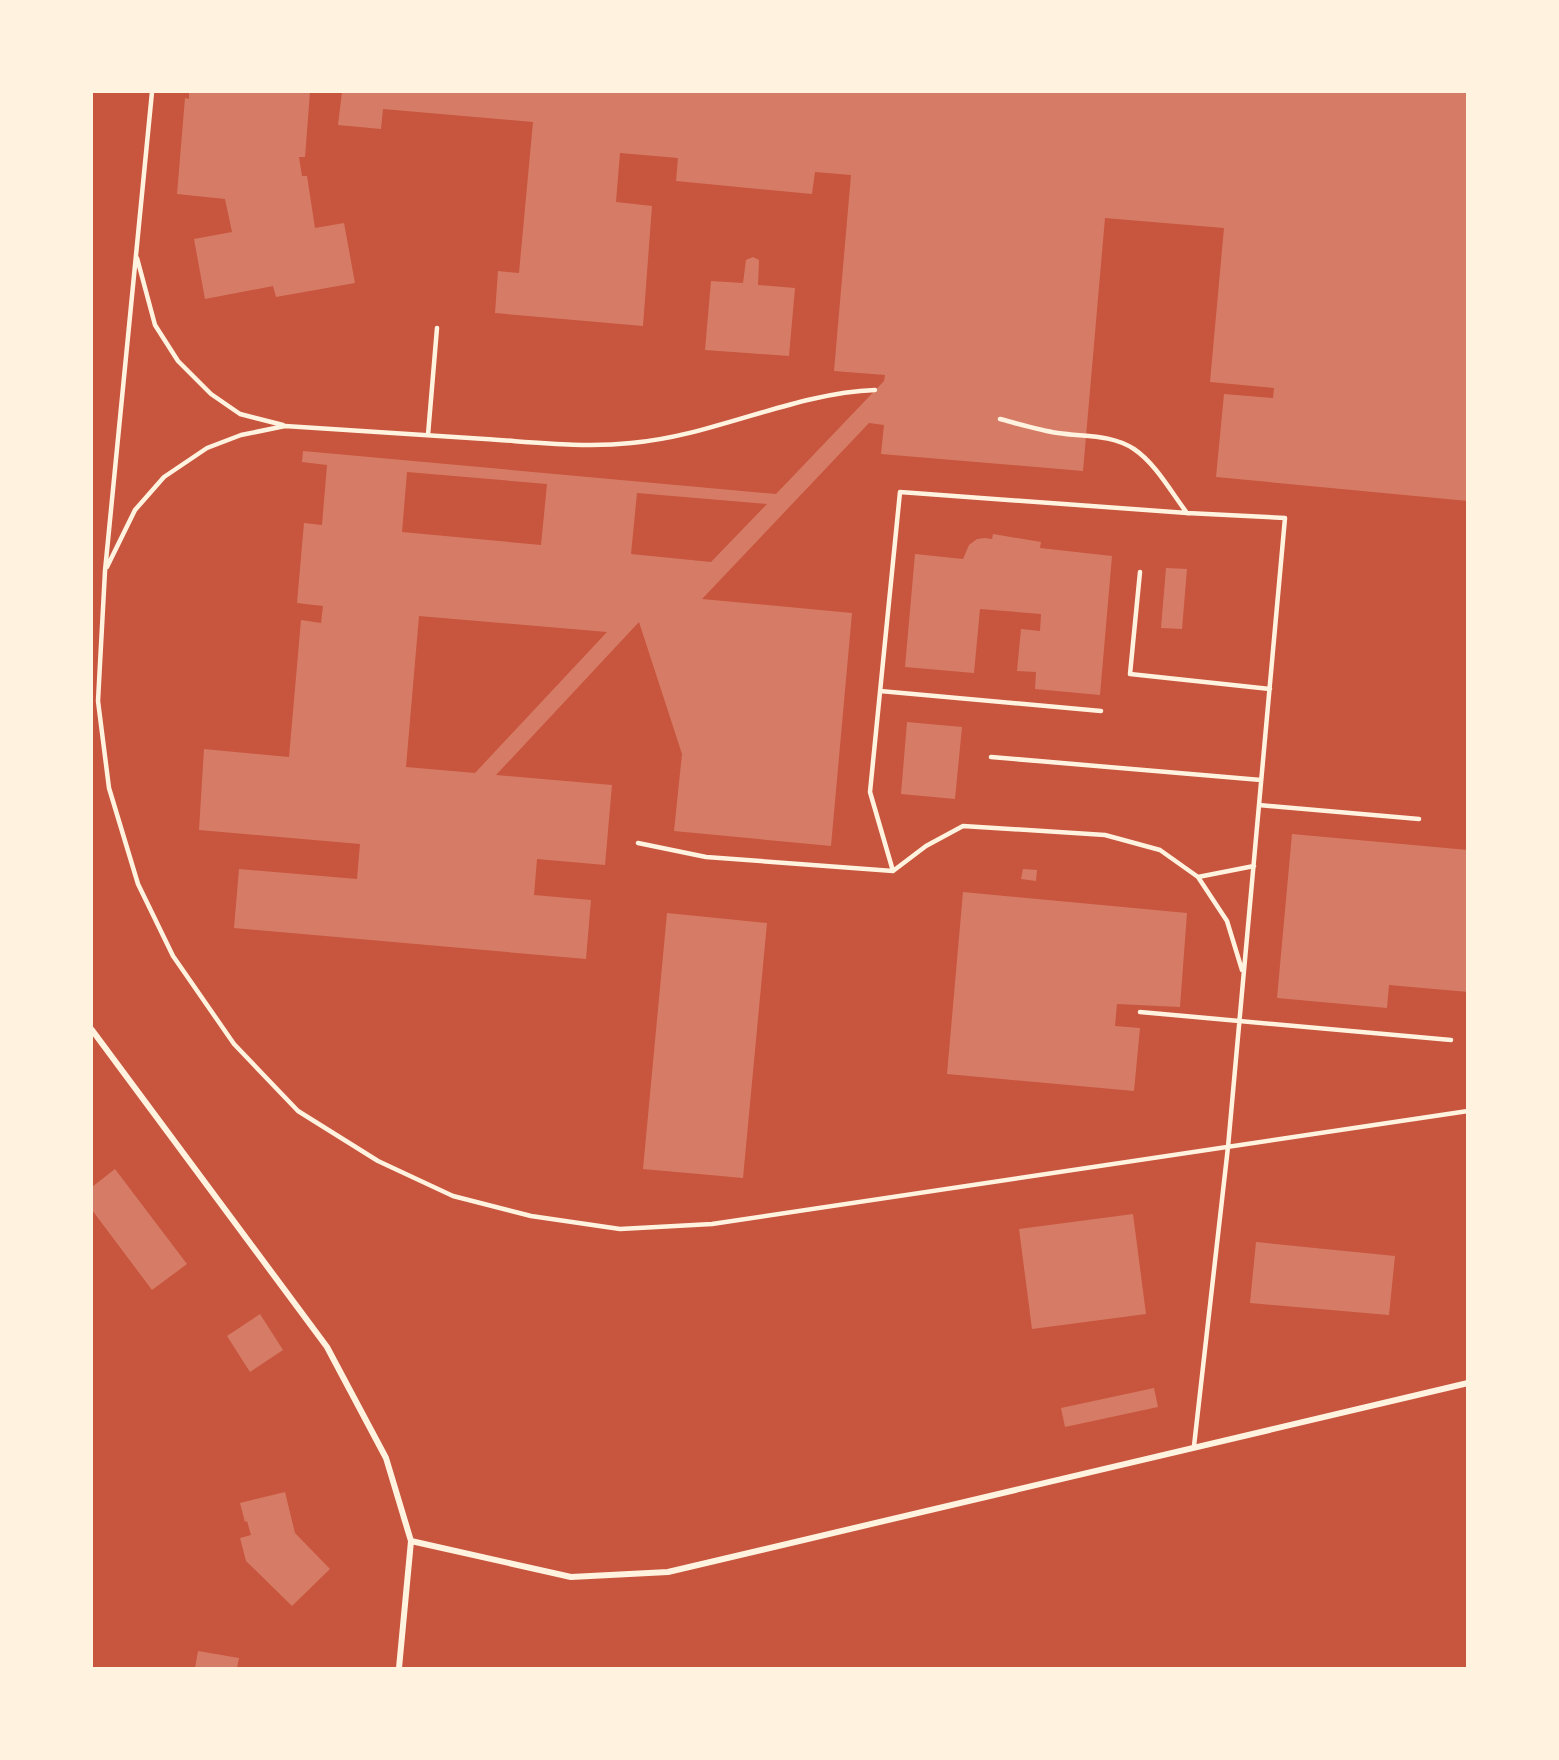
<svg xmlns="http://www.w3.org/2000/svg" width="1559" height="1760" font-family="'Source Sans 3',sans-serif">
	<rect width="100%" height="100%" fill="#c8553d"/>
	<path fill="#d67c66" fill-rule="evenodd" d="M189,92h121l-5,65h-6l3,19h5l8,52 29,-5 11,60 -79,14 -3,-11 -68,13 -11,-60 38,-7 -7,-33 -48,-5 8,-96 4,1z
		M342,92h1126v409l-252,-24 8,-83 49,4 1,-10 -64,-6 14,-154 -119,-10 -22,253 -202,-17 3,-29 -15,-2 -167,176 150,14 -21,233 -157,-15 8,-77 -43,-132 -143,153 116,10 -7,80 -68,-6 -3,36 57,5 -5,59 -352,-31 5,-59 118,10 3,-35 -161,-14 5,-81 85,8 12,-137 20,3 2,-17 -26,-3 7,-80 18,2 5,-60 -25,-3 1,-11 473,43 108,-113 1,-6 -51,-4 17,-196 -36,-3 -3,22 -136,-13 2,-23 -58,-5 -4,49 36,4 -9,120 -148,-13 3,-42 21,2 14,-151 -150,-13 -2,20 -43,-4zM407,472l140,12 -6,61 -139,-13zM637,493l130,11 -56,58 -80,-8zM419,616l188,16 -132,141 -69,-6z
		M753,257l6,3 -1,25 37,3 -6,68 -84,-6 6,-69 32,2 3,-23z
		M993,534l48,8 -1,6 72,8 -12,139 -65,-6 1,-17 -19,-1 4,-42 19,2 1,-17 -61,-5 -6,64 -69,-6 10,-113 48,5 6,-14 8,-6 8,-1 7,1z
		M1166,568l21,1 -5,60 -21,-1z
		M907,722l55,5 -7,72 -54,-5z
		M1292,834l176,16v142l-79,-7 -2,23 -110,-10z
		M1023,869l14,1 -1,11 -15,-2z
		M963,892l224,21 -7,94 -63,-3 -2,22 25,2 -6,63 -187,-17z
		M667,913l100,10 -24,255 -100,-9z
		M115,1169l72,95 -35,26 -60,-80v-23z
		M1133,1214l13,100 -114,15 -13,-100z
		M1256,1242l139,14 -6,59 -139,-12z
		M260,1314l23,36 -33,22 -23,-36z
		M1154,1388l4,19 -93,20 -4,-19z
		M285,1492l10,41 35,36 -38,37 -46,-45 -6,-23 11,-3 -4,-14 -2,1 -5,-19z
		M198,1651l41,7 -2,10h-42z"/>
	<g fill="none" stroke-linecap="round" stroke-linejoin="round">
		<path stroke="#fff3e0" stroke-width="4.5" d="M152,92l-47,479 -7,130 11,87 29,96 35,72 61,88 64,67 80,50 75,35 78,20 89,13 92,-5 756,-113
			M137,258l18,67 23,36 33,33 29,20 43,11
			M1000,419c19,5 39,11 58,14 26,4 53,1 76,16 22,15 37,43 53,64
			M428,435l9,-107
			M107,567l28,-57 29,-33 43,-29 34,-13 44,-9c67,4 133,9 200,13 48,3 98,9 146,4 83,-7 162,-50 244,-53
			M1140,572l-10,102 140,15
			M880,691l221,20
			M991,757l270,23
			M1259,805l160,14
			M638,843l68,14 187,14 33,-25 37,-20 142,9 55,15 38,27 29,44 15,49
			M893,871l-23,-79 30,-300 287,21 98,5 -57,629 -34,299
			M1198,877l56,-11
			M1140,1012l311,28"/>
		<path stroke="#fff3e0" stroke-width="6" d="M92,1030l235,317 59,111 25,83 -12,127
			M411,1541l160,36 97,-5 800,-189"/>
	</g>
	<rect width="1559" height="1760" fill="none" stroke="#fff3e0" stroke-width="186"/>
</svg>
